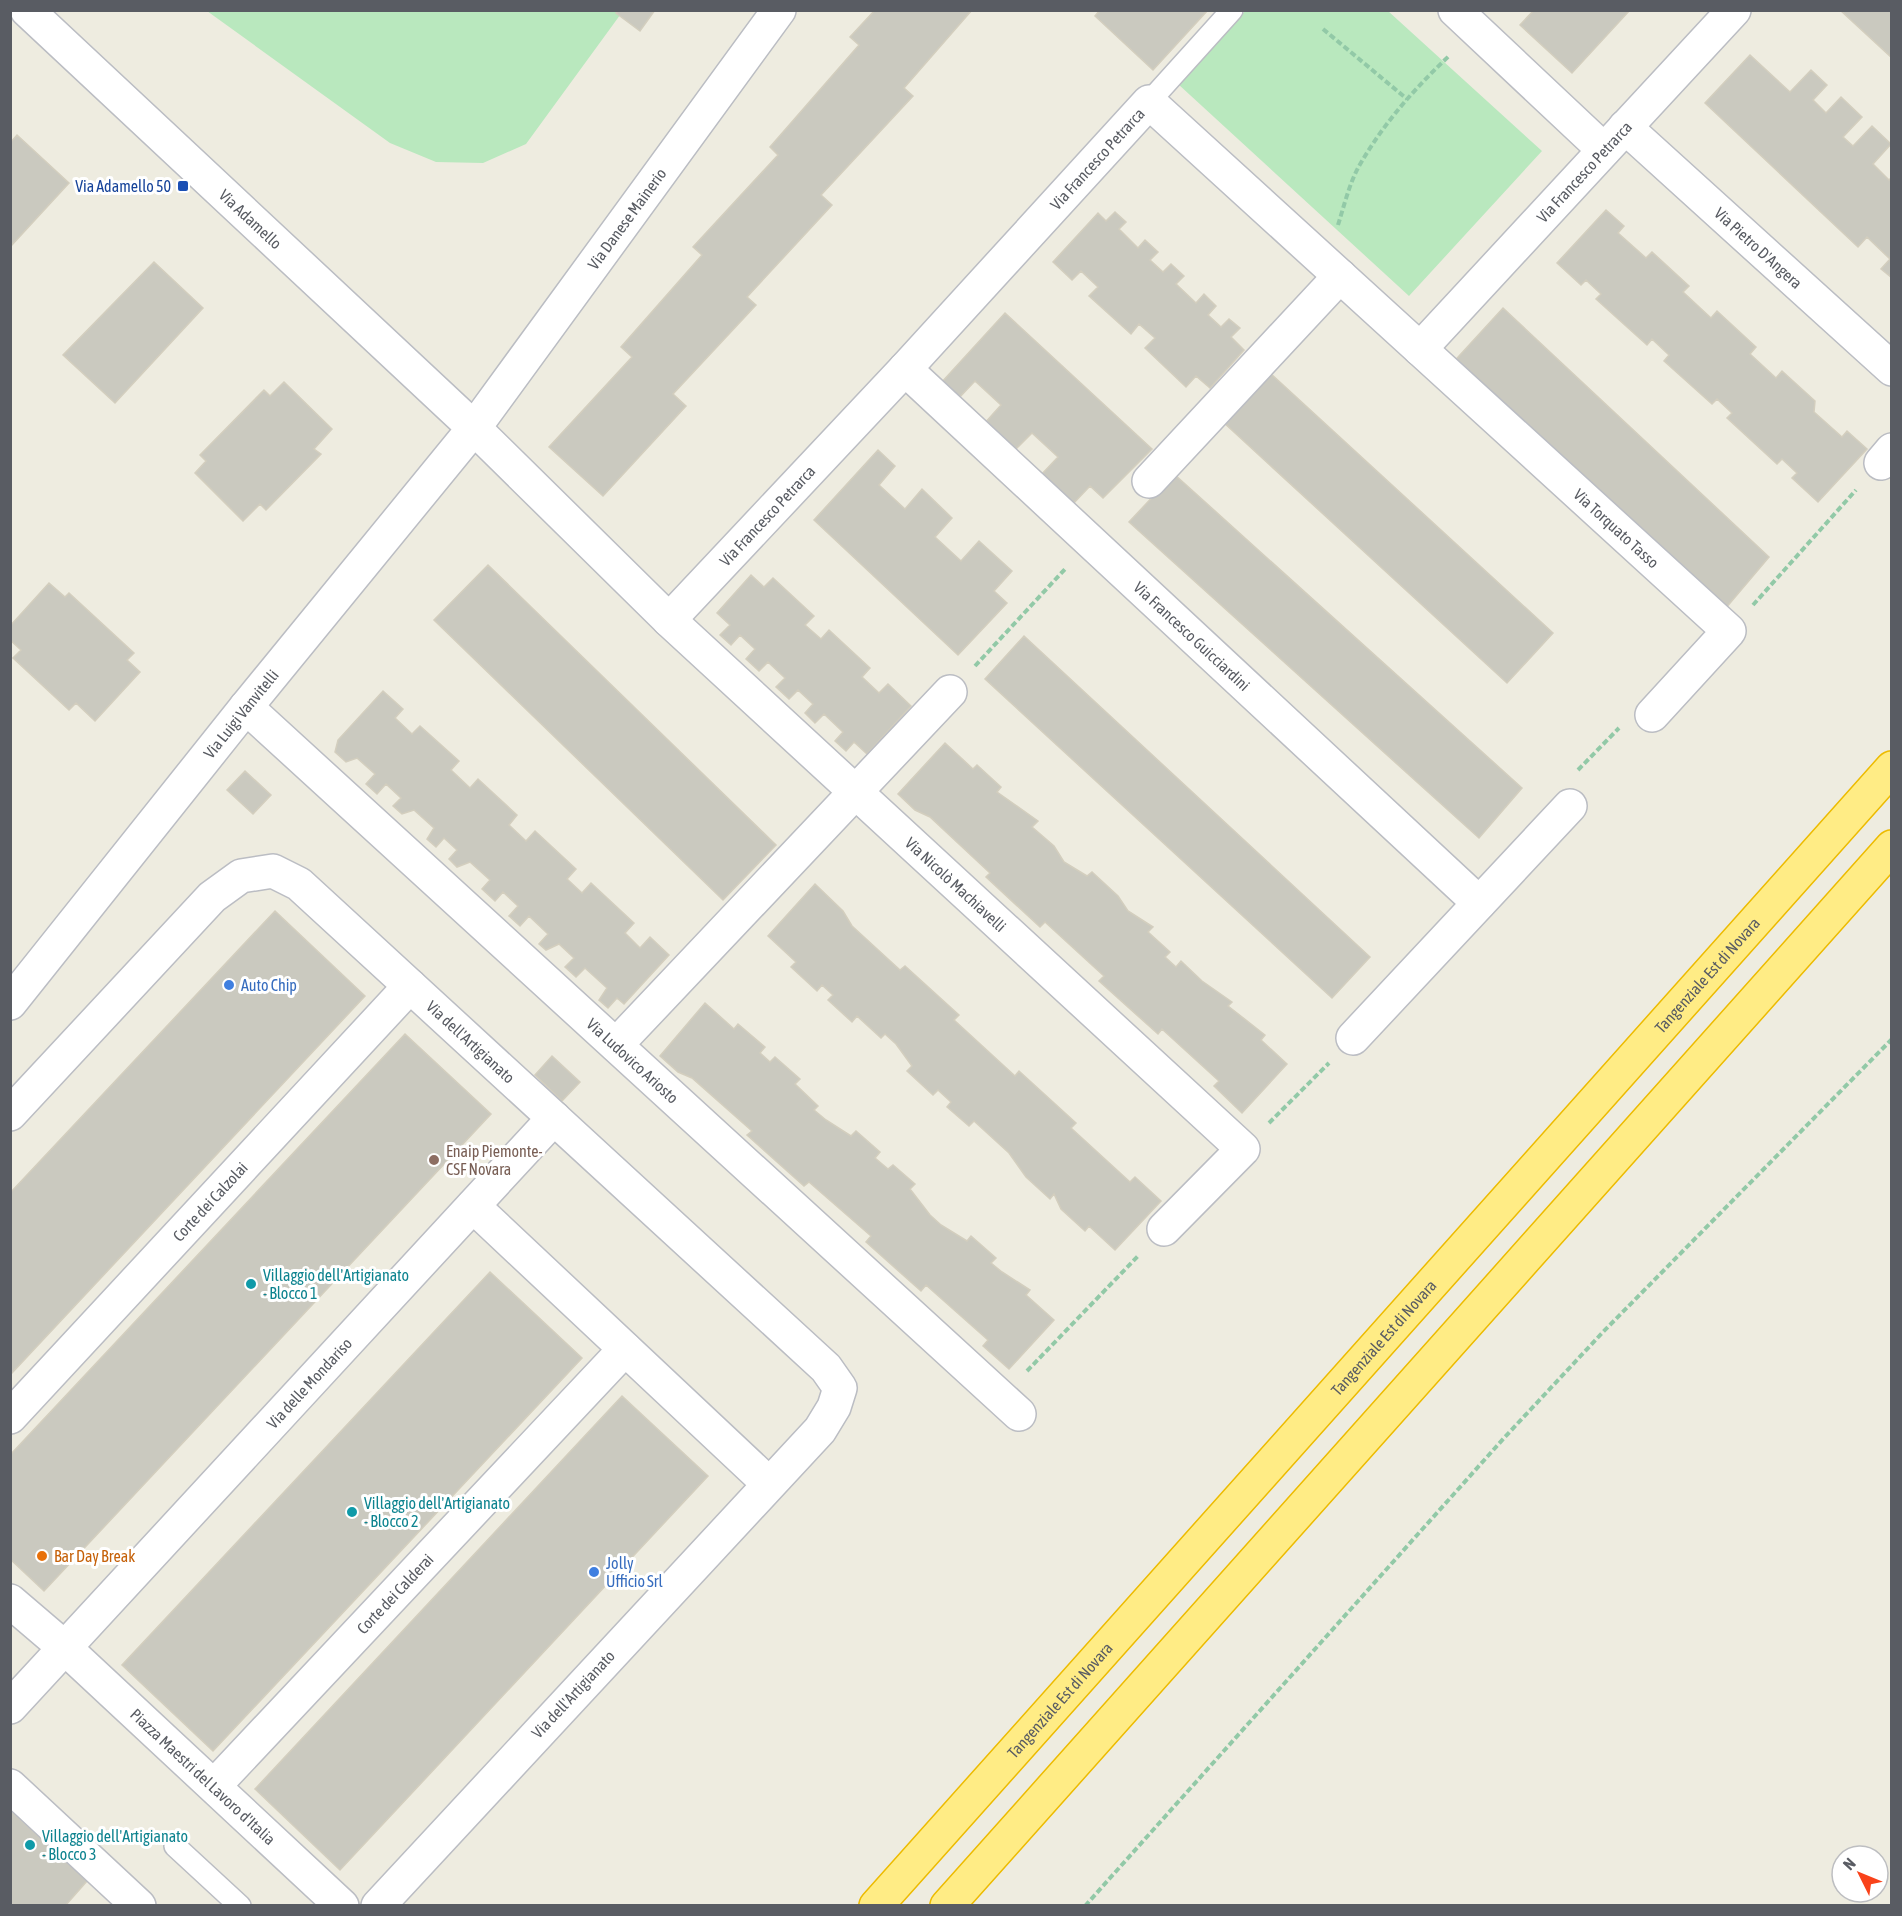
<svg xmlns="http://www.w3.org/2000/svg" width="1902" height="1916" font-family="'Asap Condensed',sans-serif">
	<rect width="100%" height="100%" fill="#eeece0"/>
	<path fill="#b9e8be" d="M207,11h416l-97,133 -43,19 -47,-1 -46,-19z
		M1245,11h143l154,140 -133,145 -231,-212z"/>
	<path fill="#cac9bf" stroke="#d3cebe" stroke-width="1.5" d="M618,10h37l-15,21 -24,-18z
		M875,10h97l-68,78 9,8 -92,99 11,10 -85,92 9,8 -83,89 13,12 -83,90 -54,-49 83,-90 -11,-10 81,-92 -9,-8 85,-92 -8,-8 89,-102 -9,-8z
		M1100,10h108l-55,60 -58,-54z
		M1534,10h96l-58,63 -52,-48z
		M1840,10h52v48z
		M1750,55l40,37 21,-22 16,15 -14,15 13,13 15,-16 21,20 -19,20 10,9 19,-20 19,18 -18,20 16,16 3,-3v101l-11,-9 9,-10 -23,-22 -9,10 -153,-144z
		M17,135l52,48 -59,64v-104z
		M1606,210l18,16 -6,7 28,25 6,-6 37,34 -6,6 28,26 6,-7 39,36 -6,7 26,24 6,-7 33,30 -1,11 28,25 5,-6 20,18 -49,53 -26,-24 5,-5 -15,-14 -5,5 -50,-46 5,-5 -15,-14 -5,5 -48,-43 5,-6 -17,-16 -5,6 -51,-46 5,-5 -15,-14 -5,5 -24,-22z
		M1115,212l11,10 -7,7 19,19 7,-8 13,12 -8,8 13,12 8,-8 13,12 -8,8 20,19 8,-9 12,12 -8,9 13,12 8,-8 11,9 -9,9 13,13 -34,38 -14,-12 -10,11 -41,-39 10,-10 -16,-14 -8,10 -42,-38 9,-9 -17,-16 -9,9 -19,-18 45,-49 8,8z
		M154,262l49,46 -88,95 -52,-48z
		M1503,308l266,249 -49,58 -271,-248z
		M1005,313l147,136 -49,49 -13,-12 -18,19 -32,-29 18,-19 -26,-24 -18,18 -30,-27 17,-19 -26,-24 -17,18 -17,-16z
		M1269,372l284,261 -46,50 -285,-262z
		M284,382l48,47 -18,20 7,5 -55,56 -6,-6 -17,17 -48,-48 11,-12 -6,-6 64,-65 6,6z
		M878,450l17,16 -16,19 26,24 17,-20 30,29 -17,19 26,24 18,-20 33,30 -18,20 13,12 -49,52 -144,-135z
		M1174,474l348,314 -43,50 -350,-316z
		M488,565l288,280 -53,55 -289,-280z
		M751,575l13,12 9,-9 41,38 -9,9 16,14 8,-9 41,38 -8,9 17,16 9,-9 23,22 -44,48 -13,-12 -8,9 -11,-10 8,-9 -19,-18 -9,9 -10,-10 8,-9 -15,-14 -9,9 -13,-12 9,-9 -17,-16 -9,9 -13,-12 9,-10 -15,-14 -9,10 -11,-10 10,-10 -13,-12z
		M49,583l16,14 4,-4 65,60 -7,7 13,12 -45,49 -19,-18 -7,7 -56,-52 8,-8 -11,-10v-14z
		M1024,636l346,321 -38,41 -347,-319z
		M383,691l20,18 -8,9 17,16 8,-8 39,35 -8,9 19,18 8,-9 39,36 -8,10 17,16 9,-10 41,38 -9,10 15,14 9,-10 43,40 -9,10 15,15 10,-11 19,18 -45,49 -7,-6 -9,10 -9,-8 8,-12 -22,-20 -9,9 -11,-10 9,-9 -15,-14 -13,6 -7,-6 9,-10 -19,-18 -9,10 -11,-10 9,-10 -15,-14 -8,9 -13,-12 8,-9 -20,-18 -13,5 -8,-8 8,-9 -13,-12 -8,9 -9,-8 7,-11 -20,-18 -12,4 -9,-8 8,-8 -15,-14 -9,10 -11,-10 9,-10 -18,-16 -11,4 -11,-10 3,-12z
		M945,743l28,26 4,-4 24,22 -4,5 41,29 -6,6 22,19 10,16 23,14 5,-4 26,24 10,15 25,16 -5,5 22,20 -5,5 11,10 5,-6 21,20 30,21 -4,4 37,29 -4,5 26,24 -45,49 -28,-27 5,-5 -57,-52 -4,5 -59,-53 5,-5 -11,-10 -48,-44 -5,5 -54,-50 4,-4 -60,-56 -15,-7 -17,-16z
		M245,771l26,24 -18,19 -26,-24z
		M815,884l28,27 9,15 48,44 5,-4 54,49 -5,5 61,56 4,-5 57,52 -5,5 59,54 5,-5 26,24 -46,49 -26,-24 -4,5 -24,-22 -7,-15 -4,5 -24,-22 -17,-24 -35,-32 -5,5 -22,-19 4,-5 -13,-12 -5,5 -26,-24 5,-5 -16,-22 -11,-10 -4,4 -24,-22 -5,6 -24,-22 5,-5 -11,-10 -5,6 -26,-24 5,-5 -28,-26z
		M275,911l90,85 -355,379v-182z
		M705,1003l29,26 4,-5 27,23 -5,6 10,9 5,-5 25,22 -5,5 23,22 -4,4 12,10 25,16 5,-5 24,21 -5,6 13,11 5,-4 22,19 -5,5 20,26 11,10 26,16 4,-5 25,22 -5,5 11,9 28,18 -4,5 28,25 -45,49 -26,-23 5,-6 -62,-55 -5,6 -55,-49 5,-6 -62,-54 -5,4 -57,-51 5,-4 -60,-53 -14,-6 -18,-16z
		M405,1034l86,80 -447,477 -34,-32v-104z
		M552,1056l28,26 -18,19 -27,-26z
		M490,1272l92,86 -369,393 -91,-86z
		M622,1396l86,80 -368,394 -85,-81z
		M10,1810l77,71 -22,25h-55z"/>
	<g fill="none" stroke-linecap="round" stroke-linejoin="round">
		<defs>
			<path id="lane" d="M1149,102l83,-92
				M175,1846l65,60"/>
			<g id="street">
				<path id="s1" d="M27,10l447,418 195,192 236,-251 244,-267 271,247 314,-339"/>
				<path d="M1455,10l149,140"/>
				<path id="s2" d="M1625,127l267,242"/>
				<path id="s3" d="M1420,349l309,282 -77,84"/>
				<path id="s4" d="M905,369l574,534"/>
				<path d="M1881,463l11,-13"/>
				<path d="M1149,481l191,-205"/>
				<path id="s5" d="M669,620l574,529 -79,80"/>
				<path id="s6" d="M246,707l773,707"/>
				<path id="s7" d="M10,1003l236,-296 228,-279 305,-418"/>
				<path d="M1353,1038l217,-232"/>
				<path d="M616,1045l334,-353"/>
				<path id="s8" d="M10,1114l202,-217 29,-21 32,-5 26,13 527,484 14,20 -6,19 -14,23 -442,476"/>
				<path d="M473,1206l296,278"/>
				<path id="s9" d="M10,1417l400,-431"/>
				<path id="s10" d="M10,1601l55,47 277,258"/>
				<path id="s11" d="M10,1707l544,-589"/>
				<path d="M10,1786l129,120"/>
				<path id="s12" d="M214,1786l411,-437"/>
			</g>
			<g id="highway">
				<path id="s13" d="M876,1906l1016,-1138"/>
				<path d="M947,1906l945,-1059"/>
			</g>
		</defs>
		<use href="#lane" stroke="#bbbdc3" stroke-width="24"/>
		<use href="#street" stroke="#bbbdc3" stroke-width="36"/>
		<use href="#highway" stroke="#edbb00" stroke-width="36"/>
		<path stroke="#92c9a7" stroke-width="4" stroke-dasharray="6 3" stroke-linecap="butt" d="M1323,29l84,70
			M1338,225c6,-19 11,-40 20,-57 24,-43 56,-79 91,-112
			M1753,605l103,-115
			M975,666l91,-98
			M1578,770l41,-42
			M1269,1123l60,-60
			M1027,1371l111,-115
			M1085,1906l419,-468 99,-106 289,-293"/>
		<use href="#lane" stroke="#fff" stroke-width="21"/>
		<use href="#street" stroke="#fff" stroke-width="33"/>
		<use href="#highway" stroke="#ffec85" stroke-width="33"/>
	</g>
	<rect fill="#1a4fb4" stroke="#fff" stroke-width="2" x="177" y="180" width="12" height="12" rx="3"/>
	<g fill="#3f7fe0" stroke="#fff" stroke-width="2">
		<circle cx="229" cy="985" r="6"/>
		<circle cx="594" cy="1572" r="6"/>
	</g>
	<circle fill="#8d6e63" stroke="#fff" stroke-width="2" cx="434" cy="1160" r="6"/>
	<g fill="#0f9aa8" stroke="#fff" stroke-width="2">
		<circle cx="251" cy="1284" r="6"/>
		<circle cx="352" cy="1512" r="6"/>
		<circle cx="30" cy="1845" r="6"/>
	</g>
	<circle fill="#e8710a" stroke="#fff" stroke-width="2" cx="42" cy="1556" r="6"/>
	<g text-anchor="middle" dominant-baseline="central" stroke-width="6" stroke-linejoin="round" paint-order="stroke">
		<g font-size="16" fill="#595c63" stroke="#fff">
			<text stroke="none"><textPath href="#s1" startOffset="1515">Via Francesco Petrarca</textPath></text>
			<text stroke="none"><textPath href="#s1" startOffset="2200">Via Francesco Petrarca</textPath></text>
			<text stroke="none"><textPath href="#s1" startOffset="306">Via Adamello</textPath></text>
			<text stroke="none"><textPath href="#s7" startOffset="998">Via Danese Mainerio</textPath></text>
			<text stroke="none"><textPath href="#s2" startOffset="180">Via Pietro D'Angera</textPath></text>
			<text stroke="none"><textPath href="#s1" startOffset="1029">Via Francesco Petrarca</textPath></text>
			<text stroke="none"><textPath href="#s3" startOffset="266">Via Torquato Tasso</textPath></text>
			<text stroke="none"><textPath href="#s4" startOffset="392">Via Francesco Guicciardini</textPath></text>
			<text stroke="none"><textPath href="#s7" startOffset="370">Via Luigi Vanvitelli</textPath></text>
			<text stroke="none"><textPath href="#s5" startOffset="390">Via Nicolò Machiavelli</textPath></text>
			<text stroke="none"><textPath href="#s13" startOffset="1248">Tangenziale Est di Novara</textPath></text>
			<text stroke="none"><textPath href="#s8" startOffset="627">Via dell'Artigianato</textPath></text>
			<text stroke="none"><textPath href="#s6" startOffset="524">Via Ludovico Ariosto</textPath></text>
			<text stroke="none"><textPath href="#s9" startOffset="294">Corte dei Calzolai</textPath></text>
			<text stroke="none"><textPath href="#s13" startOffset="762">Tangenziale Est di Novara</textPath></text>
			<text stroke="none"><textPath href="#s11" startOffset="441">Via delle Mondariso</textPath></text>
			<text stroke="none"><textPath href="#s12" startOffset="264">Corte dei Calderai</textPath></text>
			<text transform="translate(573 1694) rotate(-47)">Via dell'Artigianato</text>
			<text stroke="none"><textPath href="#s13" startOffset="276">Tangenziale Est di Novara</textPath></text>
			<text stroke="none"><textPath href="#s10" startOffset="261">Piazza Maestri del Lavoro d'Italia</textPath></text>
		</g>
		<g font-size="16" fill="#164399" stroke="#fff" text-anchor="end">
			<text x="171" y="186">Via Adamello 50</text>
		</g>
		<g font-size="16" fill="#366cbe" stroke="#fff" text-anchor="start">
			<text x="241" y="985">Auto Chip</text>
			<text x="606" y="1563">Jolly<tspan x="606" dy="18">Ufficio Srl</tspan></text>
		</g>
		<g font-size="16" fill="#785e54" stroke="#fff" text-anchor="start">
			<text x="446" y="1151">Enaip Piemonte-<tspan x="446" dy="18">CSF Novara</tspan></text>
		</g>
		<g font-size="16" fill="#0d838f" stroke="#fff" text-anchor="start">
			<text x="263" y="1275">Villaggio dell'Artigianato<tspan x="263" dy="18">- Blocco 1</tspan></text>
			<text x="364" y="1503">Villaggio dell'Artigianato<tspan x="364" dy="18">- Blocco 2</tspan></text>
			<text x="42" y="1836">Villaggio dell'Artigianato<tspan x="42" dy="18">- Blocco 3</tspan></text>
		</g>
		<g font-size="16" fill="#c56008" stroke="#fff" text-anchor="start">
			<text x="54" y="1556">Bar Day Break</text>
		</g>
	</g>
	<rect width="1902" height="1916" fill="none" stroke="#595c63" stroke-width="24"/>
	<g transform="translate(1860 1874) rotate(313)"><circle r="28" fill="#ffffff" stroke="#bdbec1" stroke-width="1.5"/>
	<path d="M0-4.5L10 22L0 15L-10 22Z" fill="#f9421a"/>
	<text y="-9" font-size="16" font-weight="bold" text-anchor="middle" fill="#595c63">N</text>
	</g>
</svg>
